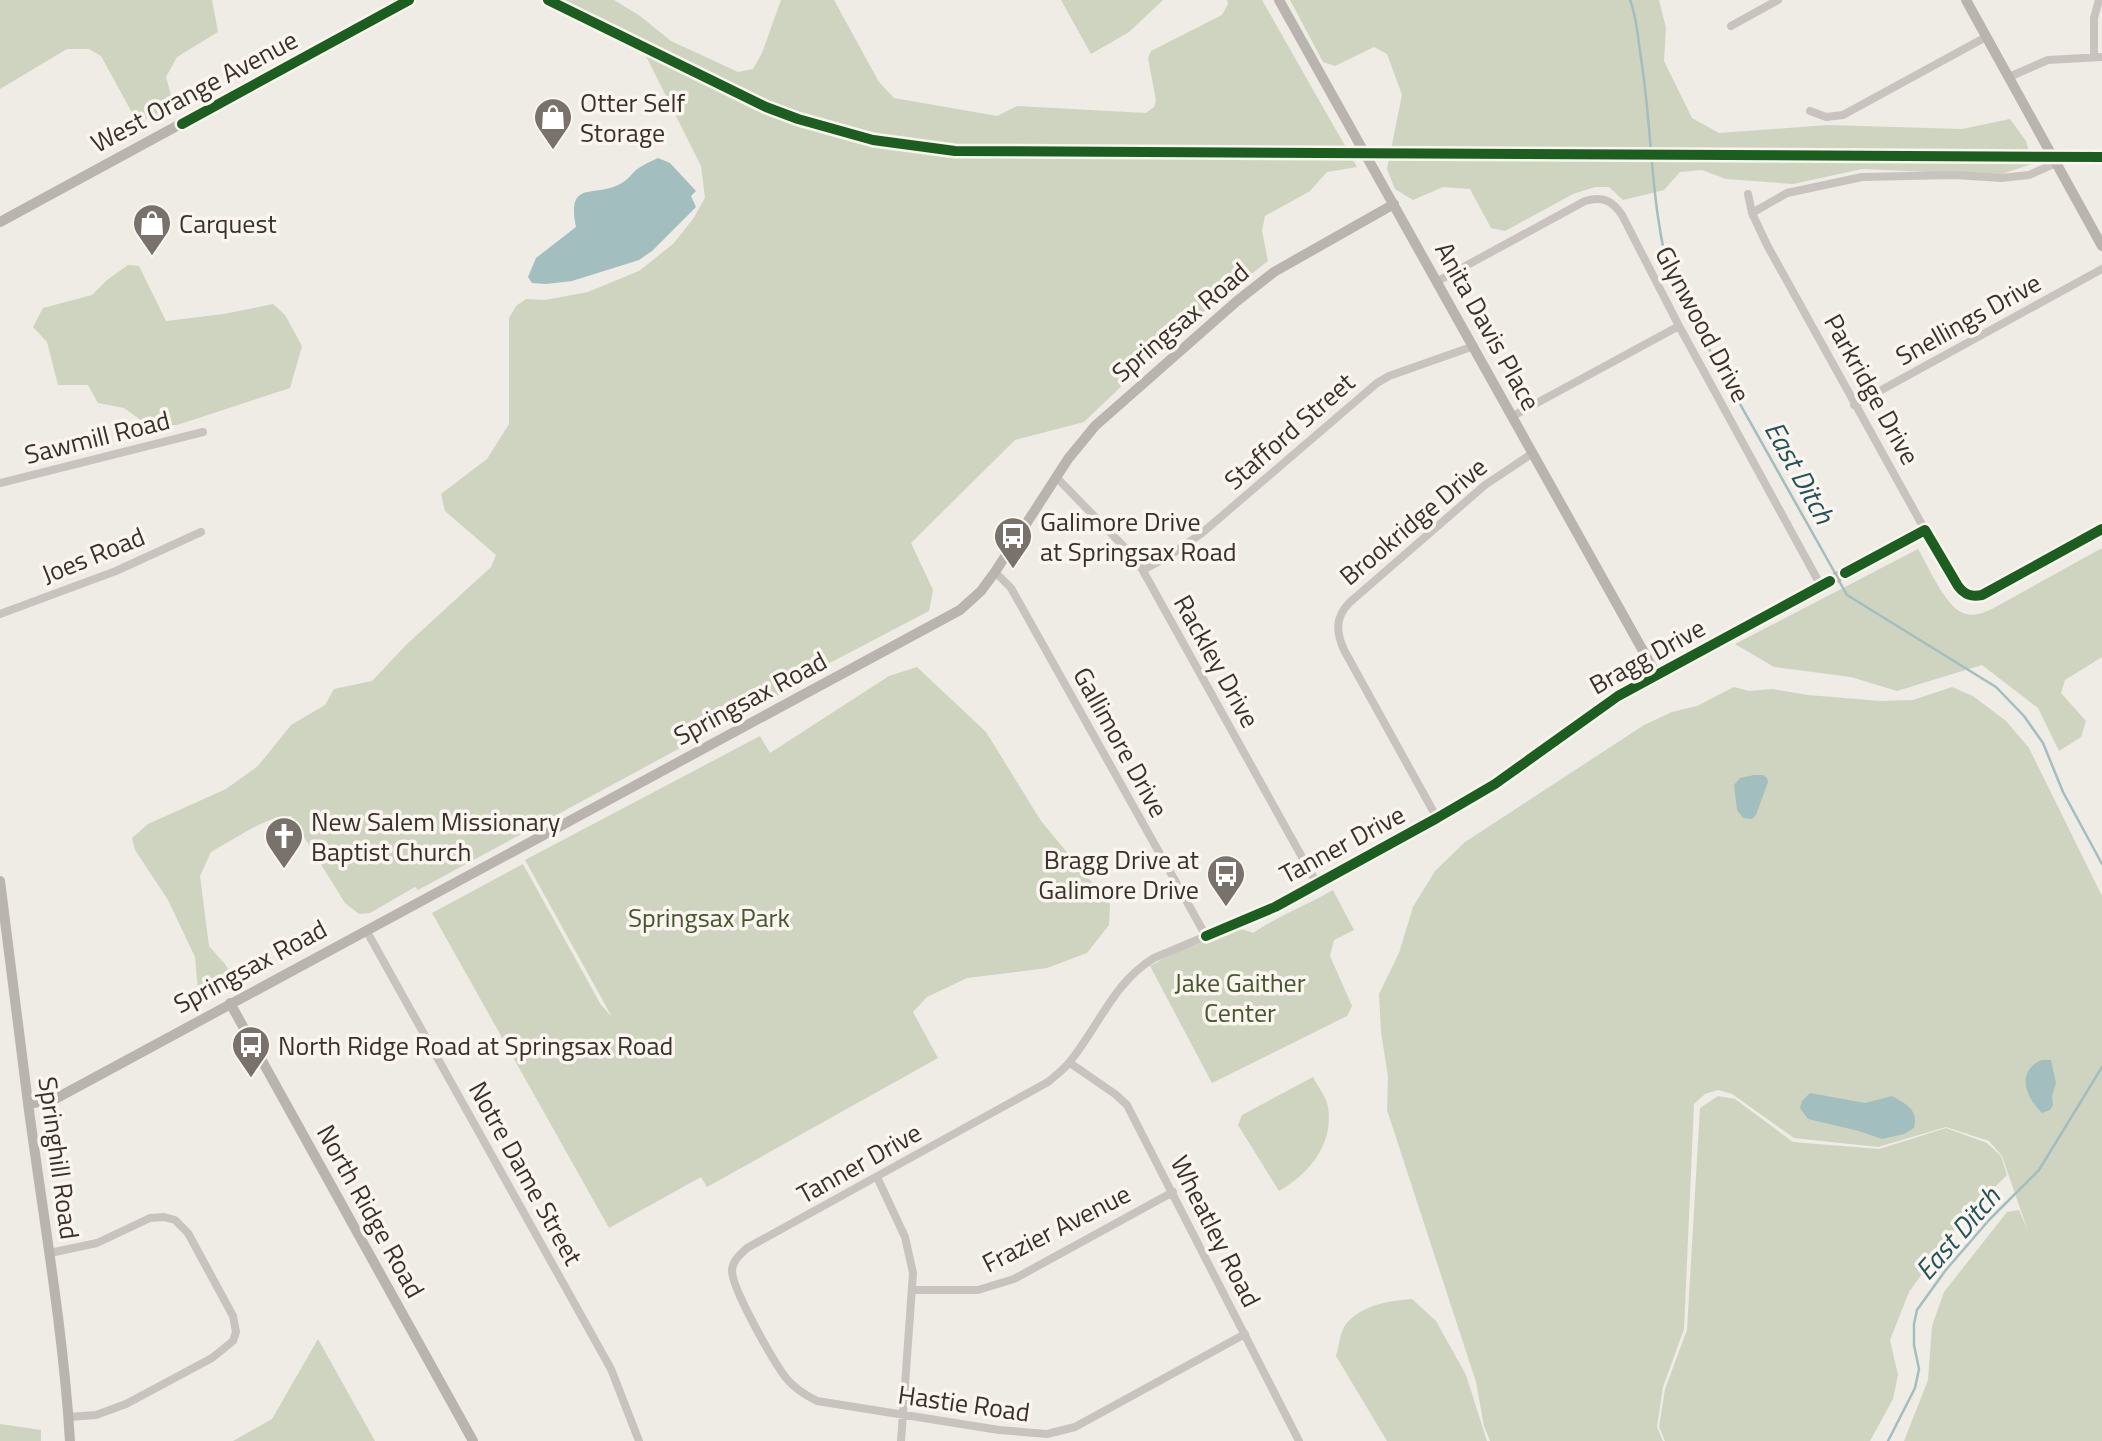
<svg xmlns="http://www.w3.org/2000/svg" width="2102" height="1441" font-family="'Titillium Web',sans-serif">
	<rect width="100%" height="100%" fill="#efebe5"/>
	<path fill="#cfd4c0" d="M0,0h212l6,32 -41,25 -11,20 6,22 -18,18 -18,3 -35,-64 -12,-7h-22l-67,40z
		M563,0h51l26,16 31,25 67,31 15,-3 9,-16 19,-53h53l45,82 15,16 103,18 20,-10 129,7 8,-6 2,-6 -8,-43 3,-7 71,-36 6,-11 -1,-4h35l95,167 -30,5 -17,19 -45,25 -3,15 6,30 -89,70 -95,91 -69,18 -104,103 22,47 -4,21 -105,55 2,3 -408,221 -3,-3 -45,26 -11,1 -14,-11 -54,-87 -14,1 -23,10 -43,25 -11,24 9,70 16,18 7,13 -3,9c-10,5 -21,9 -31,5l-3,-34 -27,-57 -33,-50 -3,-12 16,-14 78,-35 32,-23 33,-41 34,-20 9,-16 38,-8 34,-36 85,-78 5,-12 -51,-44 -4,-17 46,-35 22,-35v-106l7,-12 10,-7 19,1 43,-8 51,-21 34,-27 20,-25 12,-21 -4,-32 -64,-128z
		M1061,0h102l-34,32 -38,22z
		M1290,0h369l7,28 -2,33 28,57 27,15 108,-8 135,4 48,-10 16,22 6,23 -33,11 -137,-6 -69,15 -67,-5 -24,-9 -22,2 -16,18 -41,10 -14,-13h-14l-22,7 -68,37 -14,-3 -21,-39 -27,-2 -30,13 -18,-11 -8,-20 15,-74 -15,-41 -13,-7 -39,19 -12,-4z
		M128,265l11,1 27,55 58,-7 49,-10 12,11 17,31 -12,42 -113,37 -28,1 -25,-18 -26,-5 -10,-18h-30l-11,-43 -14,-15 10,-19 49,-13 15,-15z
		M2102,548v109l-37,23 -4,13 25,28 -5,16 -22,14 -21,-43 -56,-43 -85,26 -46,-14 -77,-10 -39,-23 183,-95c9,15 27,56 43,63 11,6 21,1 31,-3z
		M917,667l69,65 55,89 69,83 -1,21 -22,28 -40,15 -80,10 -40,19 -14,15 25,46 -231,129 -6,-10 -92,51 -177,-315 91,-49 78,141 11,12 -87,-157 235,-124 10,17 119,-77z
		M1734,687l15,4 23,-2 36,6 73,6 32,-1 39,-13 21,9 33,25 23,27 73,148v545h-198l24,-61 4,-54 12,-34 63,-80 12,-2 9,21 -26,-75 -13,-15 -43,-14 -68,20 -84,-9 -62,-44 -14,-4 -13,4 -11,10 -10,225 -21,58 -6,40 6,14h-173l-6,-15 -8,-44 -89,-272 1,-33 -7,-45 -2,-38 20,-41 14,-46 22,-36 30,-29 179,-117 28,-13 25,-6z
		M1333,890l21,40 -20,10 -4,16 22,50 -5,10 -135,67 -62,-117 22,-12 67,-26 14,5c25,-17 54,-28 80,-43z
		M1313,1077c5,10 13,19 15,30 6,37 -19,67 -49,84l-41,-66 4,-10z
		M1718,1096l17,3 58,43 86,7 67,-21 41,15 14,13 6,19 -49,49 -49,68 -19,48 8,35 -5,24 -23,42h-205l-6,-14 6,-38 22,-59 13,-222z
		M1412,1299l24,22 30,54 21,66h-100l-51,-85c3,-9 4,-25 10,-32 16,-19 42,-23 66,-25z
		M318,1339l57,102h-142l39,-22z
		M0,1424l41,6v11h-41z"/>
	<path fill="#a2bebf" d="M658,158l12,5 26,28 -5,5 5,11 -44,44 -13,9 -67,21 -26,3 -14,-1 -4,-6 8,-19 40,-31c-10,-49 19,-28 46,-44 5,-3 8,-7 12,-11 6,-6 16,-10 24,-14z
		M1754,775h9l4,3 1,4 -12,33 -4,4 -9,-1 -6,-8 -3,-25 6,-7z
		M2042,1060h9l5,23 -4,13 1,9 -3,5 -8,3c-16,-15 -27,-42 0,-53z
		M1810,1093l55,10 27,-7c14,8 27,14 22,32l-10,6 -22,5 -23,-8 -51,-12 -8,-11 2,-7z"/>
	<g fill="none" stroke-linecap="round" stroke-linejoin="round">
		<path stroke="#a2bebf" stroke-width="2.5" d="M1630,0c7,17 8,40 11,58 12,75 9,152 31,225l163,290
			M1838,579l9,16 149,92 28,29 19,27 20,49 39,72
			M1888,1441l27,-53 4,-19 -5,-24v-21l3,-14 28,-39 44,-51 50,-50 63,-103"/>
		<path stroke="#c8c3be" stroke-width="8" d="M1731,26l47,-26
			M2094,57v-39l5,-18
			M2009,77l39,-17 54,-3
			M1810,111l16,6 17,-2 143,-78
			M1748,194l4,19 15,32 158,285
			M1752,213l35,-20 75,-16 93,-2 46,3 28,-3 27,-12
			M1438,281l147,-80c17,-5 27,-1 37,14l57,111 142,260
			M1854,405l248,-136
			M1513,416l166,-90
			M1056,477l81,83 180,324
			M0,483l203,-51
			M1143,570l26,-14 33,-23 175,-150 12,-7 85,-30
			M995,572l16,16 195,348
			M0,614l116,-43 85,-39
			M1437,818l-93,-168c-8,-18 -9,-32 5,-47l136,-118 48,-32
			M366,930l245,439 28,72
			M1070,1063l45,31 12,11 172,336
			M877,1177l28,60 8,36 -12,168
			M50,1253l47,-10 53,-25 14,-1 11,3 13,13 45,83 3,16 -3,9 -21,17 -86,46 -30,11 -27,2
			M913,1290h65l36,-11 159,-87
			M1245,1334l-170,93 -28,7 -48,-4 -182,-29c-12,-6 -22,-12 -31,-23 -12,-16 -55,-90 -54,-108 1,-10 8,-15 15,-22l301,-166c8,-7 18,-14 24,-23 27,-34 43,-78 82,-101l121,-51 162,-89 58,-34 100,-74 61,-36"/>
		<path stroke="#b9b4ae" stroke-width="10" d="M1279,0l377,674 269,-144 33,56c7,9 13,11 24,9l120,-66
			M1966,0l136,246
			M0,222l409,-222
			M0,881c10,74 18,148 28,222 15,113 35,224 42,338
			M230,1003l243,438
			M28,1104l27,-5 905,-489 21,-19 14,-19 73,-113 27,-33 142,-125 37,-29 120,-68"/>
		<defs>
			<path id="cycleway" d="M548,0l218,107 32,12 75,21 82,11 1147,6
				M182,124l227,-124
				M1845,573l80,-43 33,56c7,9 13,11 24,9l120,-66
				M1206,936l69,-29 162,-89 58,-34 123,-88 212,-115"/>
		</defs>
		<use href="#cycleway" stroke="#faf5ee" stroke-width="15"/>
		<use href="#cycleway" stroke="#1b5e20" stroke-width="10"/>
	</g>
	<defs>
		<symbol id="shop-pin" viewBox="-11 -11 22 30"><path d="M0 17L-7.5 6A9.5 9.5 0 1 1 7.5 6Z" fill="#79726c" stroke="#faf5ee"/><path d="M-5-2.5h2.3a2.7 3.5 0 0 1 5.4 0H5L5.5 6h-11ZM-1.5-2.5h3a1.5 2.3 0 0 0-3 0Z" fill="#fff"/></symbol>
		<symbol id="bus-pin" viewBox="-11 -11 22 30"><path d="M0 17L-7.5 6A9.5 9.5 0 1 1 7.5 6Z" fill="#79726c" stroke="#faf5ee"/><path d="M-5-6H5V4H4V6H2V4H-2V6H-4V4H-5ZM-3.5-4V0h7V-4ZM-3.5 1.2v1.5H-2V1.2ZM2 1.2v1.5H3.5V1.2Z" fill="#fff"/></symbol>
		<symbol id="church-pin" viewBox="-11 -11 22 30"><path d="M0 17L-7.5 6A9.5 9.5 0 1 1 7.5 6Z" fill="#79726c" stroke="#faf5ee"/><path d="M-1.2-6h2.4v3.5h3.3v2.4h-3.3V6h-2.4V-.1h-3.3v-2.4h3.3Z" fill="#fff"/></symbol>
	</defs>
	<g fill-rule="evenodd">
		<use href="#shop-pin" x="531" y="95" width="44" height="60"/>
		<use href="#shop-pin" x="130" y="201" width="44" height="60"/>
		<use href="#bus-pin" x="991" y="514" width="44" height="60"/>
		<use href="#church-pin" x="262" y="814" width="44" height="60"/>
		<use href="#bus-pin" x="1204" y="852" width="44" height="60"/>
		<use href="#bus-pin" x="229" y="1023" width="44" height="60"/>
	</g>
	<g text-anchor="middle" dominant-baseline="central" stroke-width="7" stroke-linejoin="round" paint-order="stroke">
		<g font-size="26" fill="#3a312b" stroke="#faf5ee">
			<text transform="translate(194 91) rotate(-28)">West Orange Avenue</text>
			<text transform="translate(1968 319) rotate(-29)">Snellings Drive</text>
			<text transform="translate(1180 322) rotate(-40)">Springsax Road</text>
			<text transform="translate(1703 324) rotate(62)">Glynwood Drive</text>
			<text transform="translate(1488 326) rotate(61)">Anita Davis Place</text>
			<text transform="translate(1872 389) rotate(61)">Parkridge Drive</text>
			<text transform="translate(1289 431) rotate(-41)">Stafford Street</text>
			<text transform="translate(97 437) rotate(-14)">Sawmill Road</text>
			<text transform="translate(1413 521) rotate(-40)">Brookridge Drive</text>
			<text transform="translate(93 555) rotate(-22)">Joes Road</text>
			<text transform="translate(1647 656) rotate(-29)">Bragg Drive</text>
			<text transform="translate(1217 661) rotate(61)">Rackley Drive</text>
			<text transform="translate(750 698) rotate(-28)">Springsax Road</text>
			<text transform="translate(1121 742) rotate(61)">Gallimore Drive</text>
			<text transform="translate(1342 844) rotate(-28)">Tanner Drive</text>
			<text transform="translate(250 966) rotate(-28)">Springsax Road</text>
			<text transform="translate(59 1158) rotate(82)">Springhill Road</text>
			<text transform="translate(859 1163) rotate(-29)">Tanner Drive</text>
			<text transform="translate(526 1173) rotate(61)">Notre Dame Street</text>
			<text transform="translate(371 1211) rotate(61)">North Ridge Road</text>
			<text transform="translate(1056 1228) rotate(-27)">Frazier Avenue</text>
			<text transform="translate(1216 1231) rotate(63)">Wheatley Road</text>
			<text transform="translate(964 1403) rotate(8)">Hastie Road</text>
		</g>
		<g font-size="26" fill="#3a312b" stroke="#faf5ee" text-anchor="start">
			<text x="580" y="102">Otter Self<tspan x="580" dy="30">Storage</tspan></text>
			<text x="179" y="223">Carquest</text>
			<text x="1040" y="521">Galimore Drive<tspan x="1040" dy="30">at Springsax Road</tspan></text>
			<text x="311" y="821">New Salem Missionary<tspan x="311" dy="30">Baptist Church</tspan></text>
			<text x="1199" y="859" text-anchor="end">Bragg Drive at<tspan x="1199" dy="30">Galimore Drive</tspan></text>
			<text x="278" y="1045">North Ridge Road at Springsax Road</text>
		</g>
		<g font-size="26" fill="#465730" stroke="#faf5ee">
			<text x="709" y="917">Springsax Park</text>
			<text x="1240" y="982">Jake Gaither<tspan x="1240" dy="30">Center</tspan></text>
		</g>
		<g font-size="28" font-style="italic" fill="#22525a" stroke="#faf5ee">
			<text transform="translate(1800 472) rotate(61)">East Ditch</text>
			<text transform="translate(1957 1233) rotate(-49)">East Ditch</text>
		</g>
	</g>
</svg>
